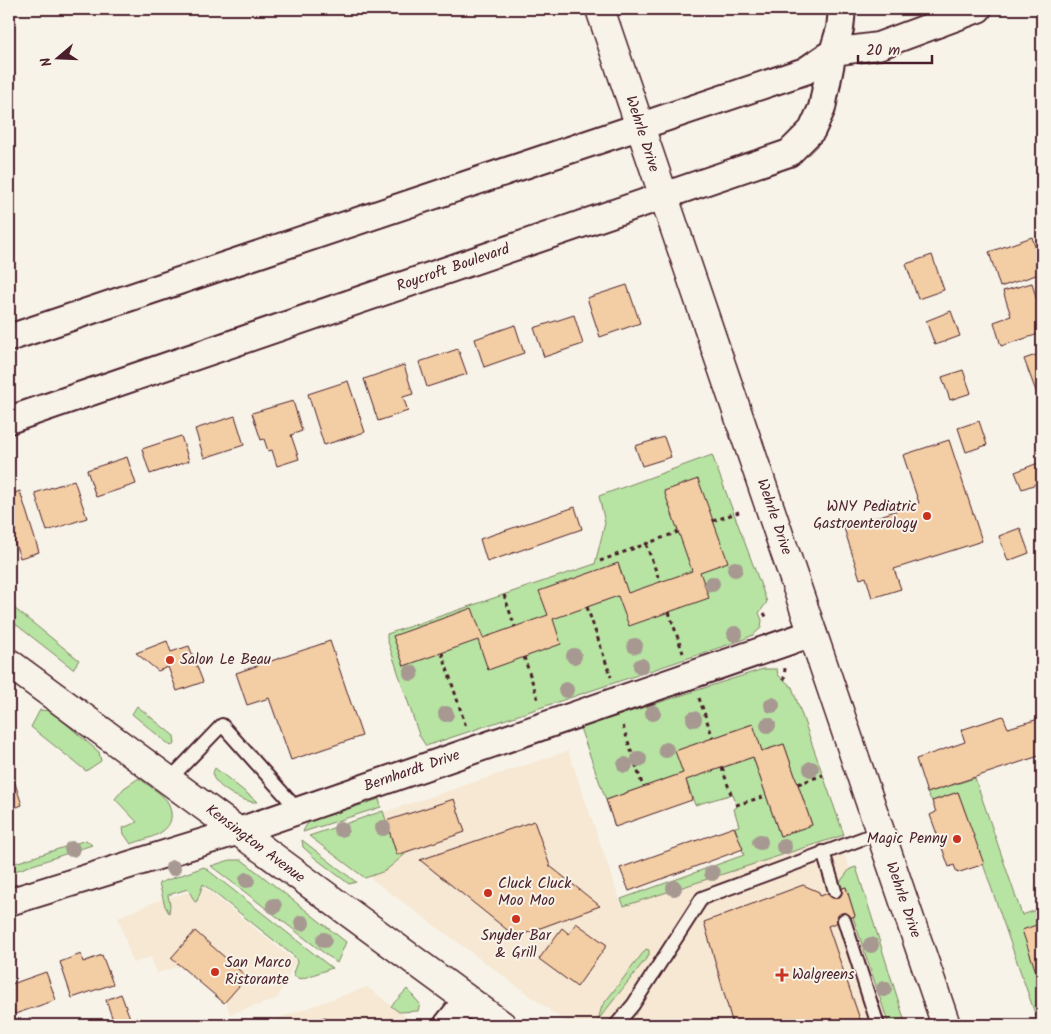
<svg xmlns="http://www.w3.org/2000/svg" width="1051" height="1034" font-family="Kalam,sans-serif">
	<rect width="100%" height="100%" fill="#f7f3e8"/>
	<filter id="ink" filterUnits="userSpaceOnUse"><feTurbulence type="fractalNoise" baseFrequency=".02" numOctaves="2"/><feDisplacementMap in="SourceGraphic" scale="10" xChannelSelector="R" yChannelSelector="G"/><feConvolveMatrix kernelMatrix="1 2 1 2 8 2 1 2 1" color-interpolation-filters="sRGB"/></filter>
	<g filter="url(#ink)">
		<path fill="#f6e8d3" d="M568,751l54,155 217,-68 63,187h-332l-257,-189z
			M205,888l90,73 -18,38 -47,15 -4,-13 -43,-36 -26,8 -6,-16 -18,6 -15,-46 42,-17z
			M367,987l49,38h-150l-1,-2z"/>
		<path fill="#b7e4a2" stroke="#808266" d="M712,455l55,147 -8,11 3,7 -1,8 -8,7 -11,5 -316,106 -7,-11 -32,-96v-5l208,-70 10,-41 -6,-27z
			M9,604l70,56 -6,9 -64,-50z
			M763,669h14l1,6 14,12 52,148 -220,71 -3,-7 123,-44 -9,-28 4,-1 -5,-17 3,-2 -4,-13 -38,11 -9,-25 67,-23 27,79 32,-11 -28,-81 -22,7 -10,-27 -76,27 7,22 -77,27 -26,-72z
			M137,706l37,30 1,8 -4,2 -39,-32z
			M40,710l11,1 48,41 2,9 -15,10 -55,-44z
			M215,768l39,31 3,3c-13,1 -35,-12 -42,-22 -3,-4 -2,-8 0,-12z
			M139,778c8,7 21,14 28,23 2,3 3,8 4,11 3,22 -24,26 -40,32l-7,-10 -1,-6 14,-6 -22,-23 9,-11z
			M975,778l47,137 20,-7v117h-3l-81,-233 -26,9 -5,-8z
			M379,799l2,8 -78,25c4,-11 12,-15 23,-18l1,2z
			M383,811l14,44 12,-4 -24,20 -20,7 -56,-42z
			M86,840l6,5 -83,28v-8z
			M302,840l54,42 -7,2 -34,-26 -12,-11z
			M230,860h12l104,82 -9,21 -126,-97z
			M204,867l128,101 -31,11 -6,-2 -2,-4 4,-11 -2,-5 -92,-73 -6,17 -2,1 -7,-13 -20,6 2,10 -1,8 -4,-7 -6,-23z
			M856,867l50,158h-17l-36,-108 2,-1 -9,-29 -4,1 -2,-6 10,-13z
			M646,949l3,1v5l-51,65 4,-14z
			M407,989l13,15 -2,7 -19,1 -8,-6z"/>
		<path fill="#f3cda3" stroke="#4a1f2b" d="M1032,237l10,31v5l-42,14 -11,-35z
			M932,255l12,35 -26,9 -12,-35z
			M1032,283l7,25 3,-1v26l-41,13 -7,-24 17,-6 -8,-25z
			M627,285l13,38 -40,14 -13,-39z
			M951,311l9,25 -25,9 -9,-24z
			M574,315l9,29 -39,13 -10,-29z
			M515,325l9,28 -40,14 -9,-28z
			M458,349l9,25 -40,13 -8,-25z
			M1042,353v39l-5,2 -13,-35z
			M404,365l9,29 -10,3 5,14 -30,10 -14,-42z
			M963,370l8,23 -21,7 -8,-23z
			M348,381l17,51 -41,13 -16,-51z
			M293,401l9,30 -11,4 8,24 -22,7 -5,-16 -4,1 -4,-12 -3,1 -9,-27z
			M1042,412v14l-4,-13z
			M235,416l9,29 -40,13 -9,-29z
			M979,421l8,24 -21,7 -8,-24z
			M181,436l8,25 -39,13 -8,-25z
			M664,437l7,20 -29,9 -7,-20z
			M949,440l33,101 -88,28 7,20 -29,9 -6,-21 -6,2 -16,-51 75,-25 -16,-48z
			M127,457l9,27 -40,13 -9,-27z
			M1038,463l4,12v7l-20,7 -7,-17z
			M698,479l30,83 -28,10 9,26 -80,28 -11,-30 -65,23 8,25 -73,26 -10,-30 -74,26 -11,-30 79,-28 11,30 65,-23 -9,-24 79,-28 10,30 64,-22 -28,-80z
			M74,480l13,38 -40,13 -12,-38z
			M20,491l19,61 -19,6 -11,-33v-30z
			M575,507l7,22 -95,33 -7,-23z
			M1020,528l9,25 -21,8 -9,-25z
			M167,641l4,11 18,-6 14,36 -26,9 -9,-24 -10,4 -22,-18z
			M330,641l32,95 -71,24 -22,-62 -22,7 -11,-32z
			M1003,716l5,12 34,-10v37l-115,38 -11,-34 49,-17 -4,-12z
			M753,724l9,27 22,-7 28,81 -32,11 -27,-79 -67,23 6,20 -77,27 -9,-27 77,-27 -8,-22z
			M11,771l11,34 -13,5v-38z
			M958,792l26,72 -27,9 -3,-8 -5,2 -19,-52 6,-3 -4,-11z
			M454,799l11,33 -68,23 -11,-34z
			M534,821l16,45 50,40 -84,31 -96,-77z
			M734,827l9,22 -114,42 -9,-23z
			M803,885l16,7 1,4 26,-9 9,29 -27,10 34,99h-129l-29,-103z
			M576,923l31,22 -30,42 -38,-28 23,-31 7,6z
			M1042,923v67l-20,-60z
			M195,931l52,46 -23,26 -53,-45z
			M81,954l2,8 19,-7 11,29 -41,14 -12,-36z
			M46,972l10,28 -41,14 -6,-21v-8z
			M121,994l9,24 -16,5 -8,-23z
			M325,1017l2,8h-25z"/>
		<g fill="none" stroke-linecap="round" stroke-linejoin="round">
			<defs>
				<path id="lane" d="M169,780l53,-55 76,85
					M823,852l12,39
					M844,920l34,105
					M616,1025l17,-20 69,-107 178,-66"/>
				<path id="street" d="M9,338l796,-267 28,-19 7,-23 2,-20
					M9,420l780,-267 23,-23 10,-22 11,-56 45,-6 100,-37
					M9,902l230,-71 574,-198
					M447,1025l20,-25"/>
				<path id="secondary" d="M600,9l346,1016
					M9,663l493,362"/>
			</defs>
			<use href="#lane" stroke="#4a1f2b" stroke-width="16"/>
			<use href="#street" stroke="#4a1f2b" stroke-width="30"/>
			<use href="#secondary" stroke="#4a1f2b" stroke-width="31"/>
			<path stroke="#4a1f2b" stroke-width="3" stroke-dasharray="4 4" stroke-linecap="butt" d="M713,521l26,-9
				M646,544l14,38
				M600,561l78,-29
				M504,595l11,32
				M587,607l24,70
				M669,612l14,41
				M764,613l4,7
				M442,653l24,74
				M524,657l15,45
				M784,680l1,-12
				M699,698l14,40
				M623,726l20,61
				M722,768l9,26
				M798,784l25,-9
				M736,805l30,-9"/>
			<use href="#lane" stroke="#f7f3e8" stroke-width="12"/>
			<use href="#street" stroke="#f7f3e8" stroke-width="26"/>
			<use href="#secondary" stroke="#f7f3e8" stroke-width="28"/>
		</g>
		<g fill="#a79991">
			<circle cx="735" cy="569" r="8"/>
			<circle cx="712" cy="584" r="8"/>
			<circle cx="735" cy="634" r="8"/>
			<circle cx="635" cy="646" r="8"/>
			<circle cx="574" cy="656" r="8"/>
			<circle cx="641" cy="666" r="8"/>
			<circle cx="411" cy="673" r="8"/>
			<circle cx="566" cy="690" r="8"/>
			<circle cx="772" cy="705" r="8"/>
			<circle cx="653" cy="713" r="8"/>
			<circle cx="446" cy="714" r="8"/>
			<circle cx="694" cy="719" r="8"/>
			<circle cx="768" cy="725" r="8"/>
			<circle cx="666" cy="750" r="8"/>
			<circle cx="639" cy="759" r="8"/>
			<circle cx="625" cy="765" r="8"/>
			<circle cx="811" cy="769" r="8"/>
			<circle cx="383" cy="828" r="8"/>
			<circle cx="341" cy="829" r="8"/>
			<circle cx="760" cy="842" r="8"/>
			<circle cx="784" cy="847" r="8"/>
			<circle cx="72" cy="849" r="8"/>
			<circle cx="173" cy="868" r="8"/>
			<circle cx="712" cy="873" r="8"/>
			<circle cx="247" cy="880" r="8"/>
			<circle cx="674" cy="888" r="8"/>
			<circle cx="274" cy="906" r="8"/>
			<circle cx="302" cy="923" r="8"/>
			<circle cx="324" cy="940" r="8"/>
			<circle cx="871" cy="945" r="8"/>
			<circle cx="884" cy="989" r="8"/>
		</g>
	</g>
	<g fill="#c8321e" stroke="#f7f3e8" stroke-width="2">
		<circle cx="927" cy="516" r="5"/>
		<circle cx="170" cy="660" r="5"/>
		<circle cx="957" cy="839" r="5"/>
		<circle cx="488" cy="893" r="5"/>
		<circle cx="516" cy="919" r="5"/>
		<circle cx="215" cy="972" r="5"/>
		<path d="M779.5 967.5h5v5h5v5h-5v5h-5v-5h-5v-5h5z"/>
	</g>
	<g text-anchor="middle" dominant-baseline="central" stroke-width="4" stroke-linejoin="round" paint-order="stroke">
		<g font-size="15" fill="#4a1f2b" stroke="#f7f3e8">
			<text transform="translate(642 134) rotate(72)">Wehrle Drive</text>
			<text transform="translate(453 268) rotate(-19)">Roycroft Boulevard</text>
			<text transform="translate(774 517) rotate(71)">Wehrle Drive</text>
			<text transform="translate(412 771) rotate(-19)">Bernhardt Drive</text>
			<text transform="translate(255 844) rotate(37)">Kensington Avenue</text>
			<text transform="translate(903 900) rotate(71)">Wehrle Drive</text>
		</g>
		<g font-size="15" fill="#4a1f2b" stroke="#f7f3e8" text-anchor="start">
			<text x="917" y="507" text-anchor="end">WNY Pediatric<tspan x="917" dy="17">Gastroenterology</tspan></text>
			<text x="180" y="660">Salon Le Beau</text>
			<text x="947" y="839" text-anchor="end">Magic Penny</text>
			<text x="498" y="884">Cluck Cluck<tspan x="498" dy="17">Moo Moo</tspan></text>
			<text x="516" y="936" text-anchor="middle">Snyder Bar<tspan x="516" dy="17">&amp; Grill</tspan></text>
			<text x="225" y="963">San Marco<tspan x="225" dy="17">Ristorante</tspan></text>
			<text x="792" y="975">Walgreens</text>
		</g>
	</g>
	<rect width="1051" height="1034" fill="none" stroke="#f7f3e8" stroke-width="30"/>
	<rect x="15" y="15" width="1021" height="1004" fill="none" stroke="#4a1f2b" stroke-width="2" filter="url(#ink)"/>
	<g transform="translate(58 58) rotate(251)" stroke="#f7f3e8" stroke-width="4" paint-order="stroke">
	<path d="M0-4L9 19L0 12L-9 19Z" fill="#4a1f2b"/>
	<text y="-8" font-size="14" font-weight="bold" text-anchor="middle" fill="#4a1f2b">N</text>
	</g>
	<path d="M858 55v8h74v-8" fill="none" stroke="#4a1f2b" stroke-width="2.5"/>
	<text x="866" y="55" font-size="15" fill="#4a1f2b" stroke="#f7f3e8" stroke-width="4" paint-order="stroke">20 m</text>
</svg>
